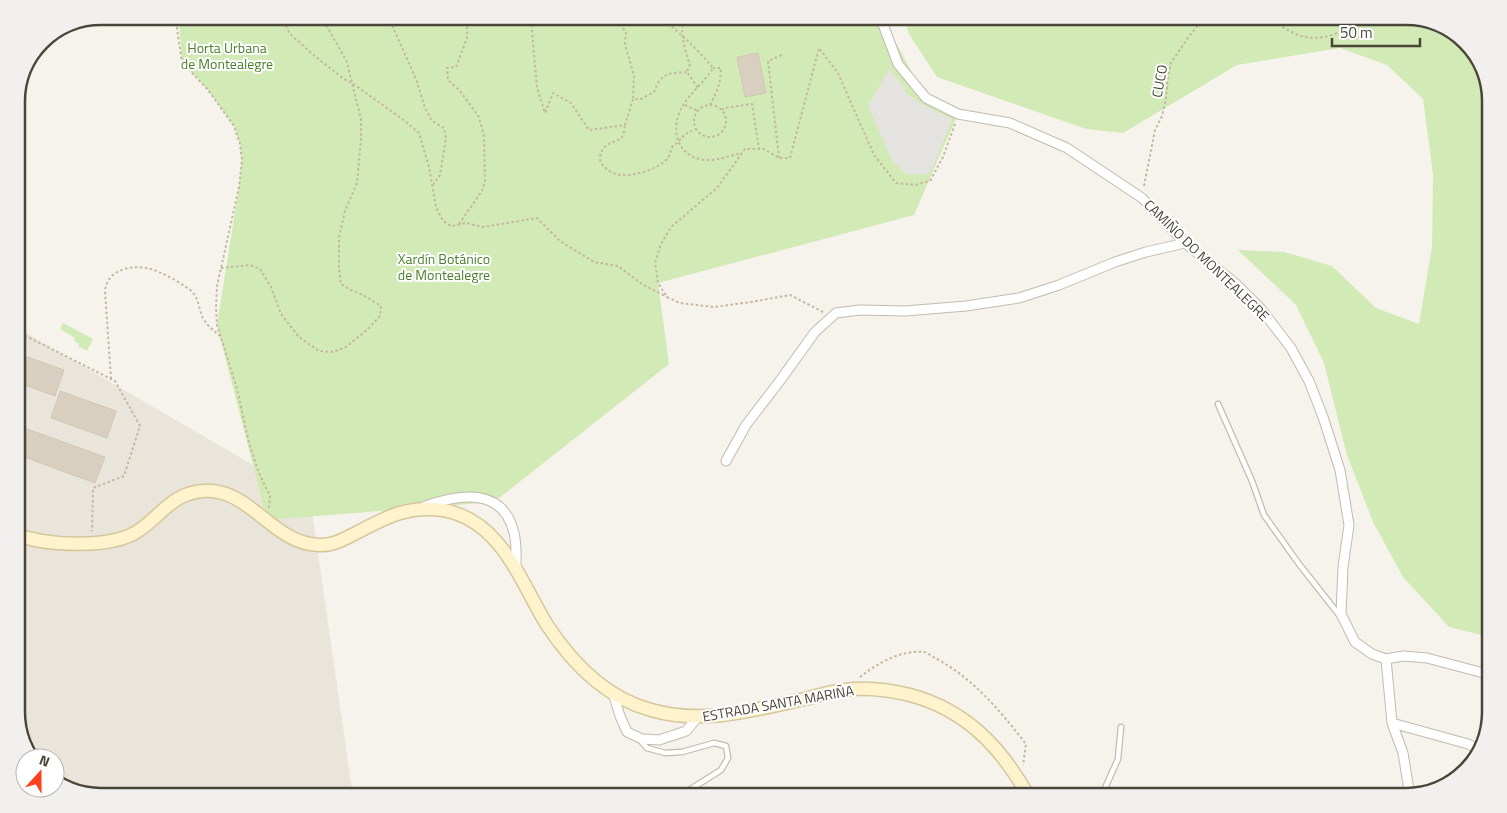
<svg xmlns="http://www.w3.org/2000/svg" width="1507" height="813" font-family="'Titillium Web',sans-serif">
	<rect width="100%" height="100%" fill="#f6f3ec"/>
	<path fill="#eae5da" d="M16,327l292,170 5,21 40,279h-252l-38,-9 -8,-8v-22h-25l-14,-40z"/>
	<path fill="#d2eab5" d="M1406,16l38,9 33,29 14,42v542l-13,-4 -29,-7 -46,-50 -30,-55 -27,-70 -22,-89 -28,-58 -58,-55 46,2 48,14 44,42 43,16 13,-77 1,-73 -10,-75 -36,-34 -47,-17 -103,17 -114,68 -37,-4 -149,-52 -28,-43 -5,-15z
		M883,19l43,79 32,16 -44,101 -256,68 11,81 -175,138 -227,18 -50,-195 22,-138 3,-27 -2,-16 -6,-18 -26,-36 -26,-28 -3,-40z
		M63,323l30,16 -6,12 -9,-5 1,-2 -5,-3 1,-3 -15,-9z"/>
	<path fill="#e5e3e0" d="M889,69l16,20 -1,3 24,16 24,11 -19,48 -5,7 -21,1 -14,-13 -25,-56z
		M16,384l15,6 -12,33 -3,-1z"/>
	<path fill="#d8cfc1" stroke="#d3c7b4" d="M758,53l8,40 -21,4 -8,-40z
		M16,353l48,17 -9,26 -39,-14z
		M60,391l56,20 -9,27 -56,-20z
		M16,425l89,32 -10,26 -79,-29z"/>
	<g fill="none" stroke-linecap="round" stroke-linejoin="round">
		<defs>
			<path id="service" d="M1218,404l34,77 12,34 35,49 41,52
				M639,739l8,9 18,5 17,-1 32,-9 12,3 2,12 -7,12 -43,27
				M1101,797l17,-38 3,-32"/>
			<path id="minor" d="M881,19l17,45 28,34 32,16 52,9 57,25 75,50 43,45 50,40 26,26 30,39 18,33 14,36 17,53 9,55 -6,42 -2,47 14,28 17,12 14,5 17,-3 24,2 64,17
				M726,461l20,-36 33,-43 36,-50 21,-19 24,-3 45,1 61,-5 53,-8 40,-13 56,-23 31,-10 39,-9
				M425,506c36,-12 78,-19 89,27 3,11 2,24 2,36
				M1386,659l6,64 11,30 7,43
				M613,693l7,23 7,16 15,7 17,1 27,-9 12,-14
				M1392,723l76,21 13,7"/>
			<path id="secondary" d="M16,534c28,12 96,15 122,-3 23,-15 34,-38 65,-40 47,-4 69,53 116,54 14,1 27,-7 39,-13 28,-15 51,-27 85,-22 58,10 77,71 104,115 25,38 59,73 104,85 51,15 103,0 153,-11 13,-3 27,-8 41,-9 21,-3 44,0 65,5 56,15 91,52 119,102"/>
		</defs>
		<use href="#service" stroke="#c2bbae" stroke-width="7"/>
		<use href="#minor" stroke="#c2bbae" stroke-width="11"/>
		<use href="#secondary" stroke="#d6c79b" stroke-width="15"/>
		<path stroke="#c4b79f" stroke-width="2" stroke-dasharray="2.5 2.5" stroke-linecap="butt" d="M1271,17c6,3 9,9 15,12 27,17 54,8 75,-13
			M531,20l6,68 8,25 8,-20 18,10 18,27 36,-5 8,-26h8l13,-7c7,-19 14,-19 33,-20
			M611,20l8,3 7,9 -1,12 9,32 -1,23
			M664,20c18,15 34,30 49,48 -9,15 -25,26 -33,43 -11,25 2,51 32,49 10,-1 20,-5 30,-7
			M683,20c-2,15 1,30 7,44l-3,8 11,16
			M700,20l5,3
			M324,21l23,41 5,21 53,38 14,12 10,34 7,40 7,14 8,5 15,-3 17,4 54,-9 23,23 34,21 24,4 24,18 25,13
			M390,21l26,58 9,29 7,13 12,7 2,10 -6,37 -7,10
			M468,21l15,2 7,-2
			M176,22l6,40 26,28 26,36 6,18 2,16 -3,27 -22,99 -1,21 1,18 20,64 12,54 10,30 11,23 -1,12
			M685,105l13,6
			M710,105c8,-16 10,-19 11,-37h-8
			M694 121a16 16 0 1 1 32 0a16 16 0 1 1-32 0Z
			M722,110l2,-2 28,-4 7,45
			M625,126c-1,3 -1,8 -3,11 -6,7 -19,3 -22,20 -1,6 5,11 11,15 13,8 43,-1 54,-11 5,-4 5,-9 7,-14 2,-2 4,-3 6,-5 7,-8 8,-9 18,-13
			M779,158l-11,-97 16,-7
			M1144,186l11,-56 7,-14 4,-17 2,-23 3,-13 16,-24 11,-14 15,-5 36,-3
			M459,224l23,-33 3,-9 -1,-46 -5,-19 -19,-26 -12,-11 -1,-12 9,-1 11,-29v-17
			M221,268l29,-3 10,4 11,18 10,27 18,23 20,14 14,1 13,-5 22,-18 12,-13 1,-10 -18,-11 -12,-5 -10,-6 -2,-16v-31l6,-26 12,-28 4,-43v-21l-9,-36 -8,-4 -27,-21 -27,-24 -6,-12
			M823,312l-33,-17 -39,7 -37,5 -34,-4 -13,-6 -9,-14 -3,-20 6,-19 10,-17 46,-39 28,-39h19l15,9h11l29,-110 19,25 36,82 22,28 19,2 15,-4 13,-24 12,-33
			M16,331l99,50 25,45 -16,50 -31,12 -1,43
			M111,379l-6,-88c2,-21 25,-26 42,-23 11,2 40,17 47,26 5,7 5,15 8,22 4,9 11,14 18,20
			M860,677c18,-14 40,-27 64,-25 4,1 9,5 13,7 37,20 64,53 89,85l-3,21"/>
		<use href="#service" stroke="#fff" stroke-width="4.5"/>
		<use href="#minor" stroke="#fff" stroke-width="9"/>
		<use href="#secondary" stroke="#fff3cd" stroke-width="12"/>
	</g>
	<g text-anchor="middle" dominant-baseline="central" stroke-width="4" stroke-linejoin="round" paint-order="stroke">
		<g font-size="14" fill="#4a7f2a" stroke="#fff">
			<text x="227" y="47">Horta Urbana<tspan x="227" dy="16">de Montealegre</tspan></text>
			<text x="444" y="258">Xardín Botánico<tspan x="444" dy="16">de Montealegre</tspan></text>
		</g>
		<g font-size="14" fill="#4b4439" stroke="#fff">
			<text transform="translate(1159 81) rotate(-80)">CUCO</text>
			<text transform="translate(1207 260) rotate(44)">CAMIÑO DO MONTEALEGRE</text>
			<text transform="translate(778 703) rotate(-10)">ESTRADA SANTA MARIÑA</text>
		</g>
	</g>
	<path d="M0 0H1507V813H0ZM101 25H1406A76 76 0 0 1 1482 101V712A76 76 0 0 1 1406 788H101A76 76 0 0 1 25 712V101A76 76 0 0 1 101 25Z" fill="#f1f0ef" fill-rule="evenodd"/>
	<path fill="none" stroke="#4b4439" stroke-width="2.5" d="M101 25H1406A76 76 0 0 1 1482 101V712A76 76 0 0 1 1406 788H101A76 76 0 0 1 25 712V101A76 76 0 0 1 101 25Z"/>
	<g transform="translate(40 773) rotate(21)"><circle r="24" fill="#ffffff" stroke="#b7b4b0"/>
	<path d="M0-4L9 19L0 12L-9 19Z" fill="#fc3f1d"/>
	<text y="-8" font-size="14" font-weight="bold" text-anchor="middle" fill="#4b4439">N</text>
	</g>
	<path d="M1332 38v8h88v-8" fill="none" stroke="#4b4439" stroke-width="2.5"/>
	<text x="1340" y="38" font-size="15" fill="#4b4439" stroke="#ffffff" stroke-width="4" paint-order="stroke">50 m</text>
</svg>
